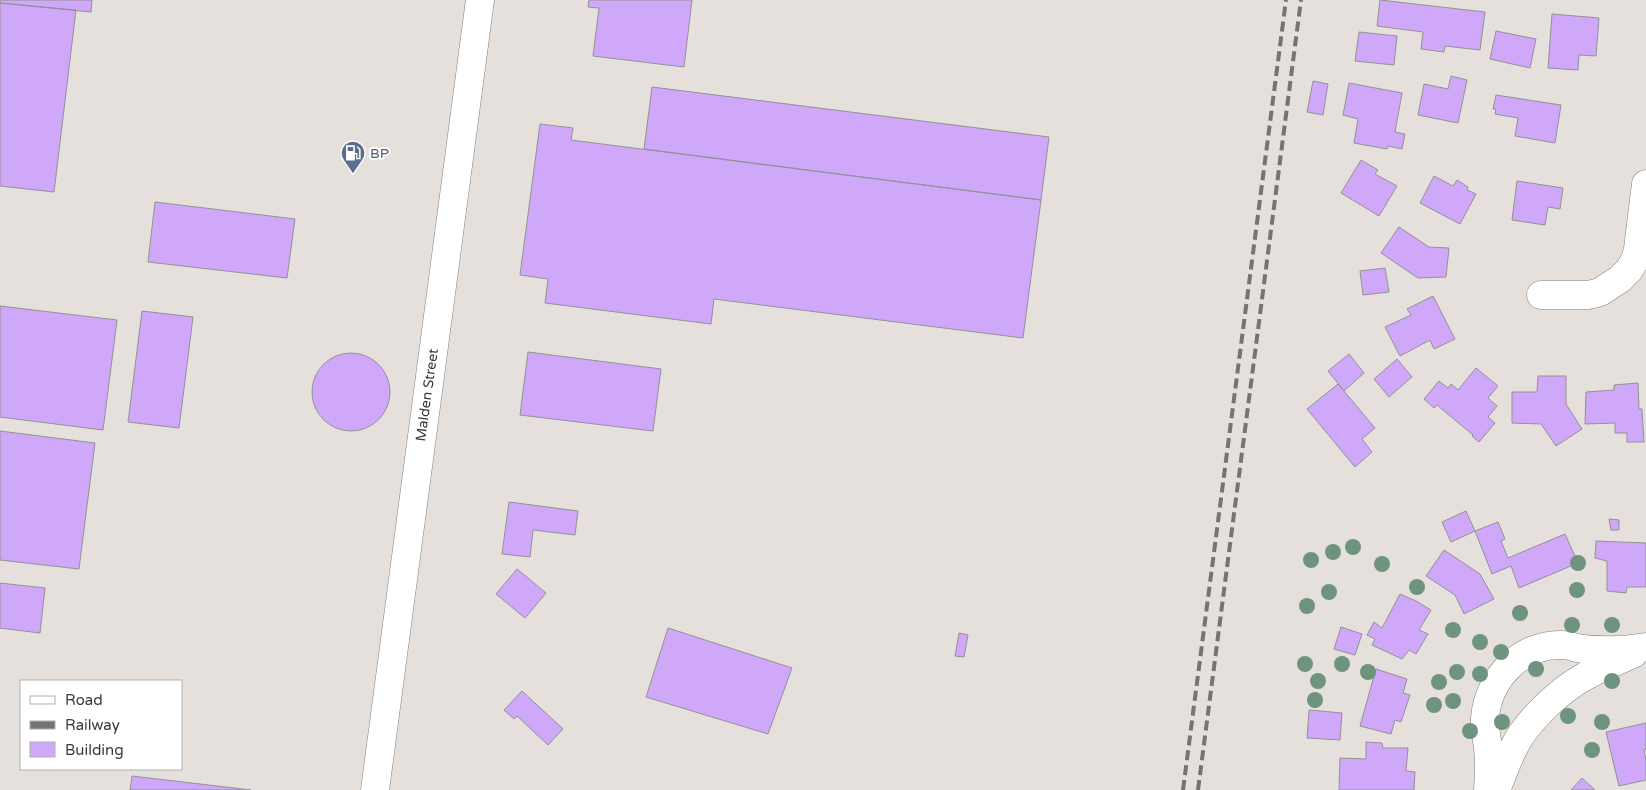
<svg xmlns="http://www.w3.org/2000/svg" width="1646" height="790" font-family="'Varela Round',sans-serif">
	<rect width="100%" height="100%" fill="#e5e0dc"/>
	<path fill="#cfa8f9" stroke="#939196" d="M0,0h92l-1,12 -91,-9z
		M589,0h103l-8,67 -91,-11 6,-48 -11,-1z
		M1380,0l105,12 -5,38 -35,-4 -1,6 -23,-3 2,-17 -46,-6z
		M0,3l76,7 -22,182 -54,-6z
		M1552,14l47,4 -3,38 -17,-1 -1,15 -30,-2z
		M1496,31l40,8 -6,29 -40,-9z
		M1359,32l38,4 -3,29 -39,-4z
		M1451,76l16,4 -9,43 -40,-8 6,-31 24,5z
		M1313,81l15,3 -5,31 -16,-3z
		M1349,83l53,10 -7,39 10,2 -3,15 -14,-3 -1,3 -33,-6 4,-24 -15,-4z
		M652,87l397,50 -8,63 -397,-51z
		M1496,95l65,10 -6,38 -40,-7 3,-18 -23,-4 1,-5h-3z
		M540,124l33,4 -2,12 470,60 -18,138 -309,-39 -3,25 -166,-21 3,-24 -28,-4z
		M1361,160l17,10 -3,4 22,12 -18,30 -38,-23z
		M1434,176l19,10 4,-6 11,7 -1,3 9,4 -16,30 -40,-21z
		M1517,181l46,7 -3,21 -12,-2 -3,18 -33,-5z
		M155,202l140,17 -8,59 -139,-16z
		M1399,227l30,20 20,1 -3,29 -28,1 -37,-25z
		M1385,268l4,24 -26,3 -3,-24z
		M1433,296l22,43 -21,10 -4,-9 -30,16 -15,-29 26,-12 -4,-6z
		M0,306l117,14 -14,110 -103,-13z
		M142,311l51,6 -14,111 -51,-6z
		M528,352l133,17 -8,62 -133,-16z
		M312 392a39 39 0 1 1 78 0a39 39 0 1 1-78 0Z
		M1349,354l15,19 -20,18 -16,-20z
		M1397,359l15,18 -23,20 -15,-18z
		M1476,368l22,18 -10,12 9,8 -9,11 7,6 -16,19 -7,-6 1,-1 -36,-30 -3,3 -10,-9 15,-18 9,7 3,-4 7,6z
		M1538,376h28v28l16,25 -26,17 -15,-22 -29,-1v-31h25z
		M1638,383l1,26h3l2,33h-17v-9h-12v-10l-30,1 1,-32 28,-2v-5z
		M1338,384l37,44 -13,11 10,13 -17,15 -48,-58z
		M0,431l95,12 -16,126 -79,-9z
		M509,502l69,9 -3,24 -42,-5 -3,27 -28,-3z
		M1466,511l9,20 -24,11 -9,-20z
		M1609,519l10,1v10h-8z
		M1498,522l7,17 -4,2 7,17 57,-24 13,29 -59,25 -8,-22 -19,8 -17,-43z
		M1596,541l50,2v44h-19l-1,6 -19,-2v-30l-12,-3z
		M1444,550l36,24 14,25 -30,15 -9,-19 -29,-19z
		M517,569l29,24 -21,25 -29,-24z
		M0,583l45,5 -5,45 -40,-5z
		M1400,594l16,7 15,9 -12,20 9,4 -12,20 -7,-4 -7,9 -30,-14 3,-6 -8,-4 7,-13 8,6z
		M1341,627l21,7 -7,21 -21,-6z
		M668,628l124,40 -24,66 -122,-37z
		M959,633l9,2 -4,22 -9,-1z
		M1376,669l31,10 -4,14 7,2 -9,27 -6,-2 -4,14 -31,-8z
		M522,691l41,38 -15,16 -31,-29 -3,3 -10,-9z
		M1309,710l33,3 -2,27 -33,-2z
		M1646,723v26l-2,1 2,10v20l-27,6 -13,-54z
		M1366,742l16,1 1,5h25l-2,23 9,1 -1,18h-75l1,-32 26,1z
		M132,776l119,14h-121z
		M1582,778l13,12h-24z"/>
	<g fill="none" stroke-linecap="round" stroke-linejoin="round">
		<defs>
			<path id="minor" d="M1541,295h48l11,-3 20,-13 9,-9 6,-10 3,-11 8,-65
				M375,790l105,-790
				M1488,790c1,-14 2,-28 0,-42 -1,-10 -4,-20 -3,-30 3,-40 37,-75 78,-73 6,0 12,3 19,4 22,2 42,2 64,-2
				M1496,790c6,-14 11,-29 18,-43 12,-25 46,-57 70,-70 16,-9 33,-16 49,-23"/>
		</defs>
		<use href="#minor" stroke="#85817d" stroke-width="29"/>
		<use href="#minor" stroke="#fff" stroke-width="28"/>
		<path stroke="#767370" stroke-width="4" stroke-dasharray="10 5" stroke-linecap="butt" d="M1183,790l103,-790
			M1198,790l103,-790"/>
	</g>
	<g fill="#6e947f">
		<circle cx="1353" cy="547" r="8"/>
		<circle cx="1333" cy="552" r="8"/>
		<circle cx="1311" cy="560" r="8"/>
		<circle cx="1578" cy="563" r="8"/>
		<circle cx="1382" cy="564" r="8"/>
		<circle cx="1417" cy="587" r="8"/>
		<circle cx="1577" cy="590" r="8"/>
		<circle cx="1329" cy="592" r="8"/>
		<circle cx="1307" cy="606" r="8"/>
		<circle cx="1520" cy="613" r="8"/>
		<circle cx="1572" cy="625" r="8"/>
		<circle cx="1612" cy="625" r="8"/>
		<circle cx="1453" cy="630" r="8"/>
		<circle cx="1480" cy="642" r="8"/>
		<circle cx="1501" cy="652" r="8"/>
		<circle cx="1305" cy="664" r="8"/>
		<circle cx="1342" cy="664" r="8"/>
		<circle cx="1536" cy="669" r="8"/>
		<circle cx="1368" cy="672" r="8"/>
		<circle cx="1457" cy="672" r="8"/>
		<circle cx="1480" cy="674" r="8"/>
		<circle cx="1318" cy="681" r="8"/>
		<circle cx="1612" cy="681" r="8"/>
		<circle cx="1439" cy="682" r="8"/>
		<circle cx="1315" cy="700" r="8"/>
		<circle cx="1453" cy="701" r="8"/>
		<circle cx="1434" cy="705" r="8"/>
		<circle cx="1568" cy="716" r="8"/>
		<circle cx="1502" cy="722" r="8"/>
		<circle cx="1602" cy="722" r="8"/>
		<circle cx="1470" cy="731" r="8"/>
		<circle cx="1592" cy="750" r="8"/>
	</g>
	<defs>
		<symbol id="fuel-pin" viewBox="-11 -11 22 30"><path d="M0 17L-7.5 6A9.5 9.5 0 1 1 7.5 6Z" fill="#5c6f8a" stroke="#fff"/><path d="M-5.5-6h7V0h2V4h1.3V-2.5L3-4.5l.8-.8L6-3V5H2.5V1h-1V6h-7ZM-4.2-4.7v3.2H.2V-4.7Z" fill="#fff"/></symbol>
	</defs>
	<g fill-rule="evenodd">
		<use href="#fuel-pin" x="339" y="139" width="28" height="38"/>
	</g>
	<g text-anchor="middle" dominant-baseline="central" stroke-width="4" stroke-linejoin="round" paint-order="stroke">
		<g font-size="14" fill="#4e5e75" stroke="#fff" text-anchor="start">
			<text x="370" y="153">BP</text>
		</g>
		<g font-size="14" fill="#3c3a38" stroke="#fff">
			<text transform="translate(427 395) rotate(-82)">Malden Street</text>
		</g>
	</g>
	<rect x="20" y="680" width="162" height="90" fill="#ffffff" stroke="#b1b0af"/>
	<rect x="30" y="696" width="25" height="8" fill="#ffffff" stroke="#b1b0af"/>
	<text x="65" y="705" font-size="15" fill="#3c3a38">Road</text>
	<rect x="30" y="721" width="25" height="8" fill="#767370" stroke="#b1b0af"/>
	<text x="65" y="730" font-size="15" fill="#3c3a38">Railway</text>
	<rect x="30" y="742" width="25" height="15" fill="#cfa8f9" stroke="#b1b0af"/>
	<text x="65" y="755" font-size="15" fill="#3c3a38">Building</text>
</svg>
